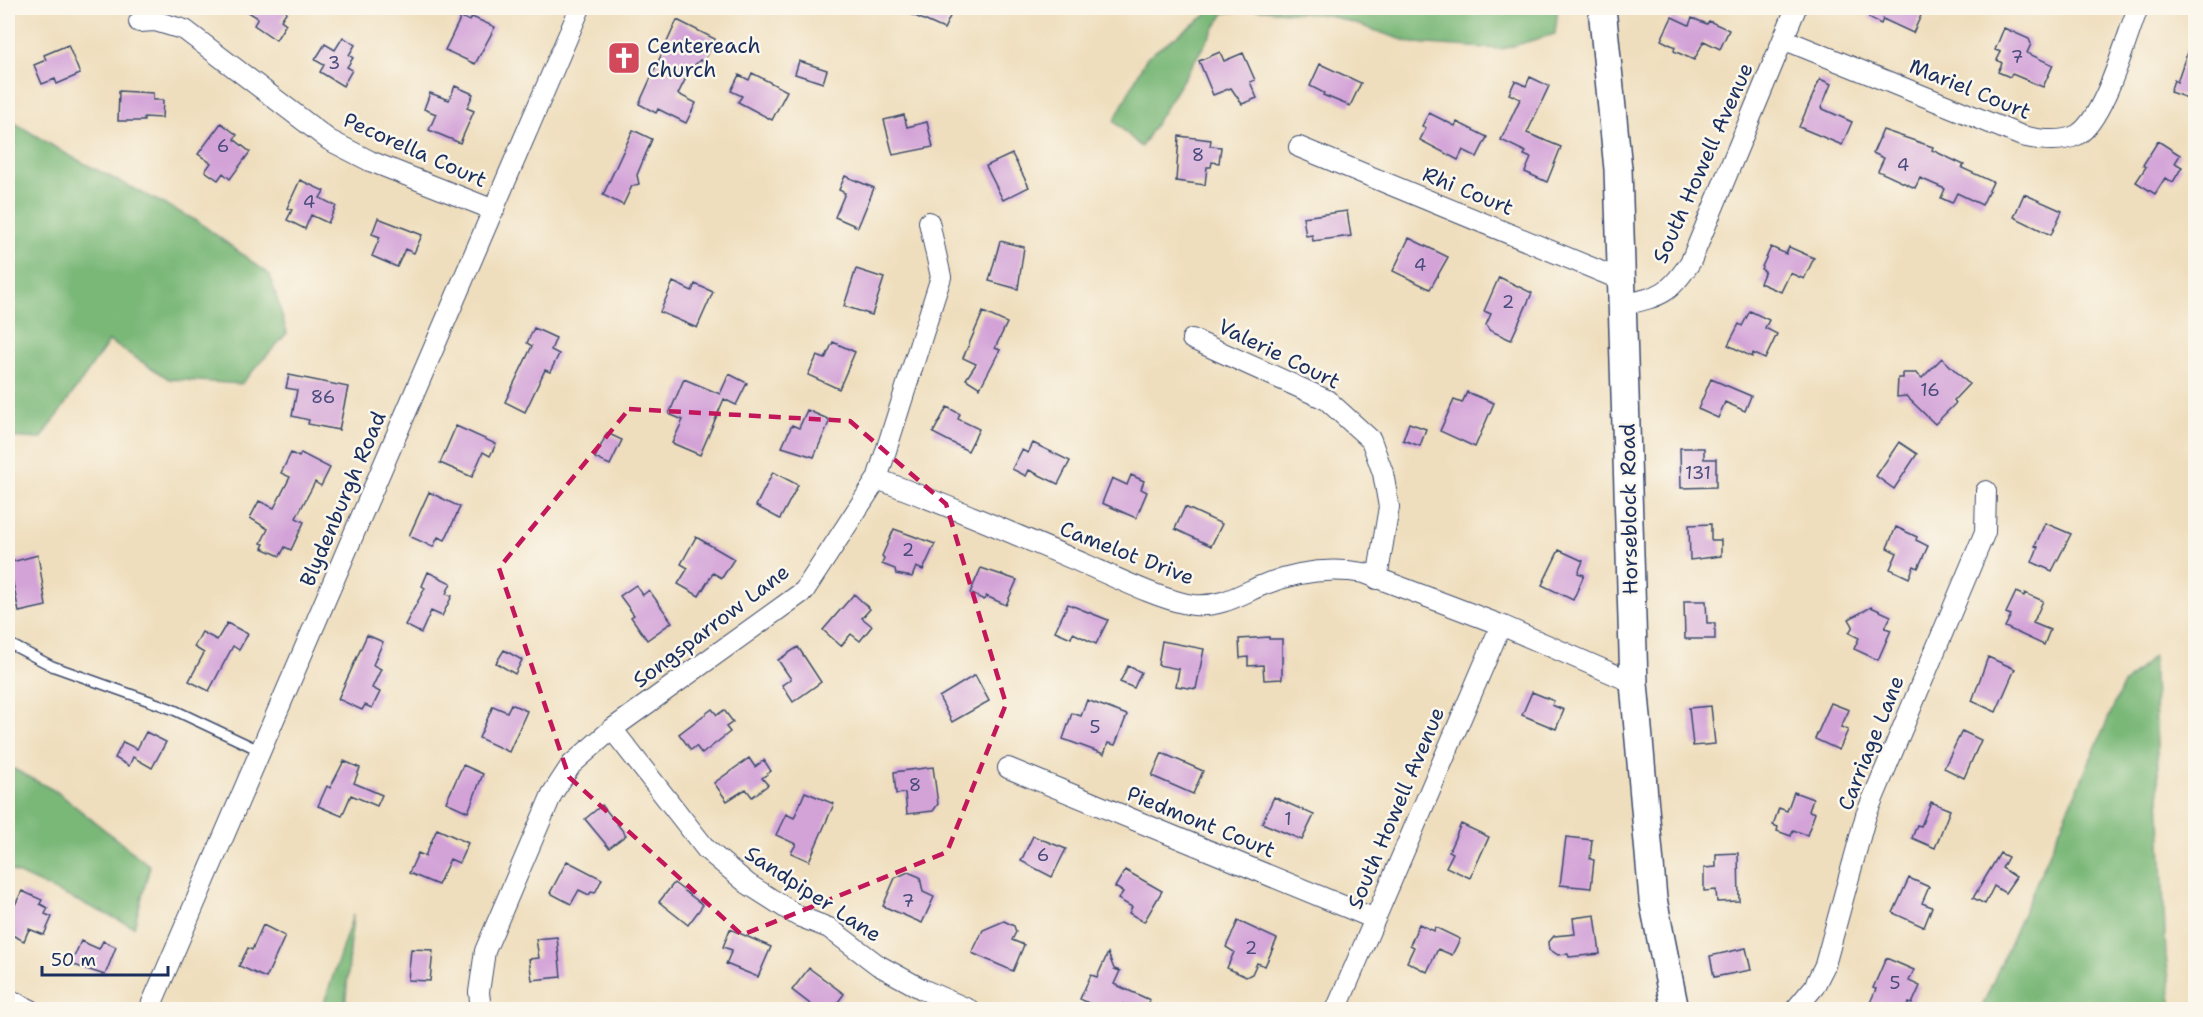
<svg xmlns="http://www.w3.org/2000/svg" width="2203" height="1017" font-family="'Shantell Sans',sans-serif">
	<rect width="100%" height="100%" fill="#fbf7ec"/>
	<filter id="ink" filterUnits="userSpaceOnUse"><feTurbulence type="fractalNoise" baseFrequency=".0167" numOctaves="2"/><feDisplacementMap in="SourceGraphic" scale="12" xChannelSelector="R" yChannelSelector="G"/><feConvolveMatrix kernelMatrix="1 2 1 2 8 2 1 2 1" color-interpolation-filters="sRGB"/></filter>
	<filter id="wash" filterUnits="userSpaceOnUse"><feTurbulence type="fractalNoise" baseFrequency=".008" numOctaves="4" result="noise"/><feDisplacementMap in="SourceGraphic" scale="24" xChannelSelector="R" yChannelSelector="G"/><feGaussianBlur stdDeviation="1.35" result="paint"/><feColorMatrix in="noise" values="0 0 0 0 0 0 0 0 0 0 0 0 0 0 0 0 0 1.4 0 .05"/><feComposite in="paint" operator="in"/></filter>
	<g filter="url(#wash)">
		<rect width="100%" height="100%" fill="#efdebd"/>
		<path fill="#7ab878" stroke="#4a746b" stroke-width="1.5" d="M1208,8h275l7,4 5,-4h63l-3,26 -53,15 -90,-6 -83,-28 -78,-6 -27,4 -83,134 -27,-26 33,-64 59,-42z
			M8,119l60,36 129,66 73,54 17,58 -46,51 -72,-5 -60,-38 -68,98 -33,-2z
			M2153,656l13,300 7,53h-192l142,-324z
			M8,766l49,26 93,74 -16,61 -126,-58z
			M353,915l-8,94h-23z"/>
		<g id="blocks">
			<path fill="#d3a3d8" d="M242,8h47l-8,12 5,4 -10,16 -22,-15 4,-7z
				M897,8h57l-10,21z
				M1856,8h58l9,3 -10,22 -30,-14 -2,5 -12,-6 1,-4z
				M461,17l9,4 2,-4 23,10 -20,37 -30,-14z
				M1672,17l17,8 3,-7 15,6 2,-3 20,9 -9,19 -16,-8 -10,19 -20,-9 1,-4 -14,-7z
				M677,20l38,19 -11,23 -4,-2 -10,10 -12,24 18,9 -10,20 -28,-14 -2,4 -17,-9z
				M2004,28l25,11 2,5 -4,9 26,12 -10,22 -31,-13 -2,3 -12,-5 4,-9 -5,-3 4,-8 -6,-2z
				M2193,35h3v66l-26,-9 4,-12 3,2z
				M343,37l12,8 -6,10 4,3 -6,9 5,3 -9,16 -23,-14 4,-7 -9,-5 10,-16 10,6z
				M68,45l12,29 -23,10 -2,-5 -13,5 -8,-19 12,-5 -2,-5z
				M1220,52l4,9 19,-8 12,27 -5,2 7,16 -15,6 -11,-16 -18,7 -14,-34z
				M799,61l28,9 -4,13 -28,-9z
				M1320,64l41,19 -11,23 -27,-11 1,-2 -14,-7z
				M752,73l35,18 -15,29 -34,-18 4,-6 -11,-5 8,-16 10,5z
				M1530,77l19,9 -22,47 34,14 -14,35 -22,-10 6,-14 -7,-3 2,-3 -25,-12 19,-41 -11,-5 6,-13 11,5z
				M1820,79l11,5 -10,24 31,14 -10,23 -43,-18z
				M455,86l18,8 -6,14 7,3 -14,32 -31,-13 7,-16 -12,-5 6,-16 19,7z
				M119,91l34,2v7h10l-1,18 -18,-1v4h-26z
				M1429,113l26,13 2,-4 30,15 -10,20 -14,-7 -5,10 -38,-20 6,-12 -4,-2z
				M904,115l3,12 20,-5 6,25 -40,8 -9,-35z
				M221,123l16,12 -3,4 16,13 -20,27 -7,-6 -5,7 -13,-9 6,-8 -13,-9z
				M633,130l19,9 -15,36 2,9 -7,2 -9,19 -20,-10z
				M1883,130l50,17 -1,3 32,15 -2,3 31,14 -11,23 -25,-12 -5,10 -11,-5 4,-9 -25,-11 -5,10 -37,-17 6,-13 -11,-5z
				M1179,136l32,4 -1,6 11,1 -2,16 -7,-1 -1,5h-4l-2,18 -29,-4z
				M2158,141l22,14 -5,8 7,4 -9,15 -8,-4 -10,16 -19,-12 10,-15 -3,-2z
				M1012,154l17,33 -26,13 -17,-34z
				M845,176l29,12 -16,39 -23,-10 10,-24 -6,-3z
				M300,180l24,11 -4,7 16,8 -8,17 -17,-8 -6,14 -18,-9 5,-10 -5,-2z
				M2024,194l38,17 -11,24 -37,-18z
				M1347,211l4,25 -38,5 -1,-6 -6,1 -3,-19z
				M378,218l44,17 -8,18 -9,-4 -8,18 -25,-11 8,-19 -8,-3z
				M1409,238l39,19 -18,32 -37,-18z
				M1000,241l24,6 -6,42 -29,-8z
				M1771,247l15,7 3,-7 25,11 -10,21 -14,-6 -9,19 -21,-9 5,-12 -4,-2z
				M856,269l28,9 -12,37 -28,-9z
				M1499,277l33,16 -21,47 -22,-10 -3,-5 5,-11 -7,-3z
				M673,282l19,9 3,-7 18,8 -16,36 -37,-16z
				M1750,311l19,9 -4,8 12,6 -12,25 -12,-6 -1,4 -24,-12 11,-21 3,2z
				M983,312l24,11 -12,25 5,2 -20,38 -14,-9 10,-15 -13,-6z
				M534,328l22,10 -5,12 8,4 -9,18 -5,-2 -20,42 -20,-10 27,-56 -5,-3z
				M833,342l22,10 -16,37 -31,-14 9,-19 8,3z
				M1942,358l27,26 -15,16 2,3 -21,21 -29,-28 -9,1 1,-19h5v-5h13l6,5z
				M729,374l18,9 -11,22 -12,-6 -24,56 -28,-12 11,-23 -14,-6 15,-35 36,15z
				M289,375l59,12 -9,43 -31,-6 1,-4 -17,-4 5,-26 -11,-2z
				M1711,379l40,17 -6,15 -20,-9 -7,16 -20,-9z
				M1467,392l27,11 -19,44 -35,-16 14,-31 8,3z
				M947,407l13,7 -2,5 21,10 -11,22 -35,-18z
				M807,410l23,10 -16,37 -32,-10 10,-22 7,3z
				M1409,423l17,6 -6,17 -17,-6z
				M456,426l40,18 -6,12 -7,-4 -11,25 -32,-14z
				M607,433l15,7 -12,25 -15,-7z
				M1899,442l18,12 -23,35 -18,-13z
				M1033,443l37,18 -12,23 -29,-14 -3,6 -14,-7 10,-19 6,3z
				M1680,448h24v11h12v28l-35,1z
				M291,453l8,4 2,-4 29,15 -9,18 -6,-4 -19,36 8,4 -13,28 -6,-3 -5,9 -18,-8 2,-4 -3,-1 7,-14 -18,-11 9,-17 15,7 16,-31 -9,-4z
				M773,472l25,13 -18,34 -24,-13z
				M1131,475l13,6 -3,8 6,3 -11,26 -34,-15 10,-25 15,7z
				M429,492l31,15 -15,33 -7,-3 -5,10 -24,-11z
				M1185,507l37,17 -11,22 -36,-17z
				M2045,523l26,11 -19,37 -20,-9 6,-15 -3,-1z
				M1711,524v16h10v16l-31,4 -1,-35z
				M1896,527l21,10 -1,3 12,6 -10,22 -4,-2 -5,12 -19,-9 7,-16 -10,-5z
				M894,529l41,15 -12,26 -7,-3 -4,10 -16,-3 -1,-5 -13,-5 2,-6 -2,-2z
				M696,537l38,22 -12,19 -9,-5 -14,23 -21,-12 10,-16 -7,-4z
				M1559,550l24,11 -5,12 6,2 -11,25 -31,-15z
				M38,555l8,51 -27,6 -7,-33 -4,1v-17z
				M981,568l36,12 -11,25 -20,-9 -2,4 -14,-7z
				M428,572l23,11 -5,11 6,2 -10,20 -11,-5 -10,22 -16,-8 20,-37 -3,-2z
				M636,585l7,10 6,-5 23,32 -25,18 -16,-23 3,-2 -14,-19z
				M2016,592l8,4 1,-3 18,8 -10,22 17,7 -6,15 -39,-18 6,-12 -5,-2z
				M854,594l16,15 -8,9 10,8 -12,15 -9,-7 -10,12 -18,-16z
				M1684,601h22l1,22h8v16h-30z
				M1068,604l40,16 -12,24 -23,-11 -2,5 -16,-7z
				M1871,607l20,9 -6,12 6,2 -13,30 -24,-11 5,-11 -10,-5 4,-7 -4,-7z
				M227,623l21,11 -9,16 -6,-4 -24,45 -20,-10 15,-28 -10,-6 8,-15 15,8z
				M367,635l16,7 -10,23 8,4 -9,19 8,4 -8,16 -7,-3 -3,5 -24,-11z
				M1269,637v2h13v40l-18,1 -1,-15 -15,1v-9l-8,1 -1,-19z
				M1162,641l42,8 -8,40 -20,-3 3,-17 -21,-4z
				M798,647l23,35 -28,20 -11,-17 9,-6 -13,-19z
				M504,650l18,10 -7,14 -19,-11z
				M1988,657l27,12 -19,43 -24,-11z
				M1128,666l13,6 -7,16 -14,-6z
				M975,675l14,26 -37,21 -13,-25z
				M1532,692l22,9 -2,4 12,5 -8,19 -34,-14z
				M1087,700l40,15 -12,30 -7,-2 -4,11 -41,-15 9,-26 9,3z
				M1831,703l18,7 -8,17 7,3 -9,20 -24,-11z
				M511,704l16,7 -18,41 -30,-14 14,-32 14,6z
				M1711,706l4,38 -22,2 -4,-38z
				M712,709l5,6 7,-5 9,12 -7,5 4,5 -28,22 -6,-8 -5,4 -12,-16z
				M1962,731l19,9 -17,38 -20,-10z
				M146,732l20,10 -14,26 -19,-11 -4,9 -14,-8 8,-16 14,7z
				M1162,753l41,18 -10,23 -41,-18z
				M749,758l6,9 9,-7 7,11 -9,7 6,7 -16,12 -6,-8 -19,12 -13,-18z
				M344,761l16,7 -6,15 28,12 -5,11 -26,-11 -9,21 -24,-10 9,-20 3,2z
				M463,765l20,9 -15,38 -22,-10z
				M933,767l5,37 -5,7 -26,3 -2,-21 -9,1 -2,-22z
				M805,792l29,12 -25,57 -18,-8 5,-9 -20,-9 10,-21 8,4z
				M1794,792l19,7 -4,12 6,2 -8,22 -14,-5 -2,6 -14,-5 1,-4 -5,-2 6,-17 8,3z
				M1274,797l40,18 -12,25 -40,-17z
				M1931,802l19,8 -15,38 -23,-10 5,-13 4,1z
				M602,805l24,30 -17,13 -24,-29z
				M1461,824l28,13 -19,41 -24,-11 7,-14 -4,-2z
				M437,829l31,14 -9,20 -9,-4 -12,26 -29,-12 9,-20 7,3z
				M1033,836l33,13 -14,28 -31,-16z
				M1566,837l26,3 -2,19 4,1 -3,28 -31,-3z
				M1738,853l1,48 -22,1 -1,-12 -12,1v-23l12,-1v-13z
				M2000,853l8,4 -6,11 14,9 -11,16 -11,-7 -9,18 -12,-6z
				M567,861l35,18 -7,14 -4,-1 -2,3 -10,-5 -8,14 -21,-11z
				M1125,870l37,21 -18,31 -15,-9 3,-6 -14,-8 5,-7 -8,-5z
				M908,872l12,5 3,15 11,5 -12,26 -39,-17 12,-28z
				M1909,878l20,9 -7,16 10,4 -8,20 -31,-14z
				M674,883l29,22 -15,20 -29,-23z
				M22,891l20,9 -2,4 8,4 -3,6 7,3 -8,18 -15,-6 -5,12 -16,-8v-14z
				M1595,915l5,39 -31,3 -1,-3 -10,1 -9,-6 -1,-6 6,-7 21,-2 -2,-16z
				M1004,921l10,5 2,6 -4,8 12,5 -11,26 -41,-18 11,-23z
				M1238,921l39,18 -12,27 -8,-3 -5,11 -6,3 -19,-9 7,-16 -8,-5z
				M1419,924l15,7 1,-4 25,12 -8,16 -14,-6 -11,23 -20,-10 7,-15 -4,-2z
				M263,925l22,11 -19,42 -27,-12 9,-18 4,2z
				M730,929l41,18 -13,30 -32,-13 6,-14 -9,-3z
				M557,937l4,40 -29,3 -3,-21 10,-1 -3,-19z
				M81,941l18,8 4,-8 13,6 -11,28 -34,-11z
				M1746,948l5,22 -37,7 -4,-21z
				M411,949l22,1 -3,31 -22,-1z
				M1108,953l6,16 6,2 -6,13 36,16 -4,10h-11l-12,-6 -3,6h-17l-23,-11 11,-24 6,2z
				M1886,958l28,12 -5,11 11,5 -8,18 -3,-1 -3,7h-26l-11,-5 7,-16 -3,-1z
				M809,968l35,26 -12,16h-14l-26,-20z"/>
		</g>
	</g>
	<g filter="url(#ink)">
		<use href="#blocks" fill-opacity="0" stroke="#3b496c" stroke-width="1.5"/>
		<g fill="none" stroke-linecap="round" stroke-linejoin="round">
			<defs>
				<path id="lane" d="M8,643l44,23 120,43 89,42"/>
				<path id="street" d="M139,22l16,-1 30,9 144,110 41,21 124,49
					M1783,39l239,97c17,4 39,7 55,-1 27,-15 49,-97 61,-127
					M1299,147l320,132
					M1623,305c38,-9 46,-10 68,-44l105,-253
					M1192,339l135,61 44,40 12,33 6,34 -12,72
					M877,479c71,26 140,56 210,86 27,12 79,37 107,40 25,2 42,-8 64,-18 35,-15 69,-20 106,-14l137,52 133,58
					M612,729l94,120 42,35 50,32 31,12 49,37 44,24 48,21
					M1008,768l367,151
					M8,999l23,11
					M149,1010l431,-1002
					M481,1010l-2,-18 6,-41 67,-157 19,-29 41,-36 192,-138 73,-112 64,-202 -12,-55
					M1336,1010l165,-385
					M1795,1010l19,-23 11,-22 41,-150 119,-283 1,-41"/>
				<path id="secondary" d="M1602,8l16,161 16,514 19,216 22,111"/>
			</defs>
			<use href="#lane" stroke="#3b496c" stroke-width="12"/>
			<use href="#street" stroke="#3b496c" stroke-width="22"/>
			<use href="#secondary" stroke="#3b496c" stroke-width="30"/>
			<use href="#lane" stroke="#fff" stroke-width="9"/>
			<use href="#street" stroke="#fff" stroke-width="20"/>
			<use href="#secondary" stroke="#fff" stroke-width="27"/>
		</g>
	</g>
	<path fill="none" stroke="#c2185b" stroke-width="4.5" stroke-dasharray="12 8" stroke-linejoin="round" d="M629,409l221,12 96,83 60,200 -59,148 -205,83 -173,-158 -70,-209z"/>
	<defs>
		<symbol id="church-square" viewBox="-11 -11 22 22"><rect x="-9" y="-9" width="18" height="18" rx="4" fill="#d1495b" stroke="#fbf7ec"/><path d="M-1.2-6h2.4v3.5h3.3v2.4h-3.3V6h-2.4V-.1h-3.3v-2.4h3.3Z" fill="#fff"/></symbol>
	</defs>
	<g fill-rule="evenodd">
		<use href="#church-square" x="605" y="39" width="38" height="38"/>
	</g>
	<g text-anchor="middle" dominant-baseline="central" stroke-width="5" stroke-linejoin="round" paint-order="stroke">
		<g font-size="18" fill="#494c7c">
			<text x="2017" y="57">7</text>
			<text x="334" y="63">3</text>
			<text x="223" y="146">6</text>
			<text x="1198" y="155">8</text>
			<text x="1903" y="165">4</text>
			<text x="309" y="202">4</text>
			<text x="1420" y="265">4</text>
			<text x="1508" y="302">2</text>
			<text x="1930" y="390">16</text>
			<text x="323" y="397">86</text>
			<text x="1698" y="473">131</text>
			<text x="908" y="550">2</text>
			<text x="1095" y="727">5</text>
			<text x="915" y="785">8</text>
			<text x="1288" y="819">1</text>
			<text x="1043" y="855">6</text>
			<text x="908" y="901">7</text>
			<text x="1251" y="948">2</text>
			<text x="1895" y="983">5</text>
		</g>
		<g font-size="21" fill="#1b2f5e" stroke="#fbf7ec" text-anchor="start">
			<text x="647" y="46">Centereach<tspan x="647" dy="24">Church</tspan></text>
		</g>
		<g font-size="21" fill="#1b2f5e" stroke="#fbf7ec">
			<text transform="translate(1970 89) rotate(22)">Mariel Court</text>
			<text transform="translate(415 150) rotate(24)">Pecorella Court</text>
			<text transform="translate(1703 163) rotate(-66)">South Howell Avenue</text>
			<text transform="translate(1468 191) rotate(22)">Rhi Court</text>
			<text transform="translate(1279 354) rotate(26)">Valerie Court</text>
			<text transform="translate(343 499) rotate(-67)">Blydenburgh Road</text>
			<text transform="translate(1629 509) rotate(-91)">Horseblock Road</text>
			<text transform="translate(1127 553) rotate(21)">Camelot Drive</text>
			<text transform="translate(711 626) rotate(-37)">Songsparrow Lane</text>
			<text transform="translate(1871 743) rotate(-68)">Carriage Lane</text>
			<text transform="translate(1396 808) rotate(-67)">South Howell Avenue</text>
			<text transform="translate(1201 822) rotate(22)">Piedmont Court</text>
			<text transform="translate(813 894) rotate(33)">Sandpiper Lane</text>
		</g>
	</g>
	<rect width="2203" height="1017" fill="none" stroke="#fbf7ec" stroke-width="30"/>
	<path d="M42 966v9h126v-9" fill="none" stroke="#1b2f5e" stroke-width="3"/>
	<text x="51" y="966" font-size="18" fill="#1b2f5e" stroke="#fbf7ec" stroke-width="4.5" paint-order="stroke">50 m</text>
</svg>
